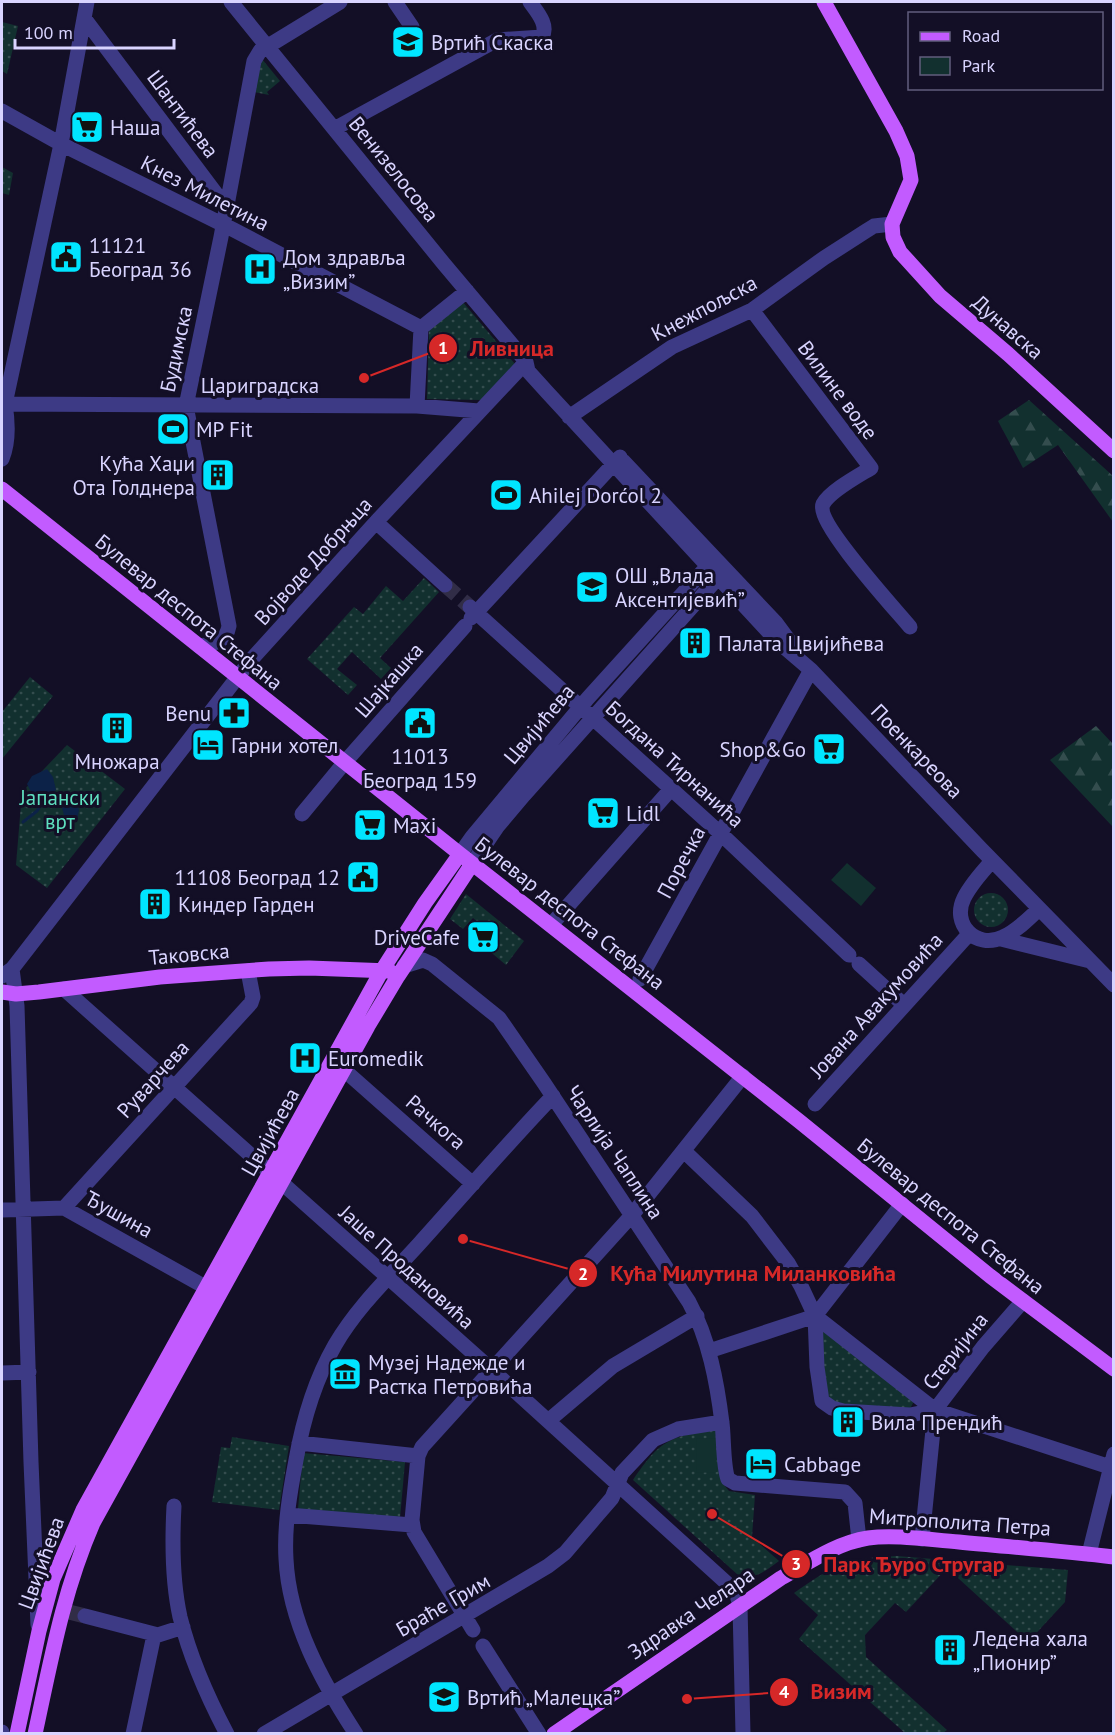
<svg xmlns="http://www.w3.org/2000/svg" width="1115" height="1735" font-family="'PT Sans',sans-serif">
	<defs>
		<pattern id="green-dots" width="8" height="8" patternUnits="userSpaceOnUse" patternTransform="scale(1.5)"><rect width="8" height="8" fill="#12302f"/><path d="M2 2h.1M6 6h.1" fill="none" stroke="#344d4e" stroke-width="1.8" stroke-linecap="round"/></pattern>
		<pattern id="forest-firs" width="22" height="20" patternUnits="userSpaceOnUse" patternTransform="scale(1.5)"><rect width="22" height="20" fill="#12302f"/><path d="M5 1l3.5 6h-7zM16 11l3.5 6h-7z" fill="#344d4e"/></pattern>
	</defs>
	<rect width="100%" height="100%" fill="#130f26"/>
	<path fill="url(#green-dots)" d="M2,22l16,4 -11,48 -5,-3z
		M262,59l18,22 -13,11 2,3 -15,-3z
		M2,167l11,6 -4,22 -7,-2z
		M462,301l53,63 -33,36 -55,-1 2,-69z
		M424,578l15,14 -59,66 11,10 -10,11 -29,-27 -15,17 20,16 -9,10 -41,-36 47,-52 9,7 23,-28 17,15z
		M30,677l23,19 -51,63v-47z
		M67,745l58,44 -78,99 -31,-23 6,-73z
		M974 910a17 17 0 1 1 34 0a17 17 0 1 1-34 0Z
		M466,894l58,47 -18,24 -19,-16 9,-11 -23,-20 -10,11 -13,-10z
		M821,1328l94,71 -6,12 -65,-4 -13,-6 -7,-15z
		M718,1429l3,52 8,10 26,4 -3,42 27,24c-12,9 -26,20 -41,14l-105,-95c28,-41 36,-43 85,-51z
		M232,1437l57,9 -10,64 -67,-8 9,-55 9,1z
		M303,1453l102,9 -5,56 -102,-9z
		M897,1556l171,14 -3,32 -37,40 -81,-74 -41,44 -11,-9 -30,32 1,22 81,73 -4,3h-38l-106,-94 19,-24 -24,-22c19,-13 37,-27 60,-32 13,-4 29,-4 43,-5z"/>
	<path fill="url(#forest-firs)" d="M1029,400l84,76v46l-55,-77 -35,23 -25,-47z
		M1096,726l17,18 -1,82 -62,-66z"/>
	<path fill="#12302f" d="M847,863l29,25 -15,18 -30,-26z
		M716,1438l1,34 -20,1 -1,-34z"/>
	<path fill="#0c2248" d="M47,769l6,8 3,13 -5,5 1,5 -8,6c-7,-10 -11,-9 -17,-22l5,-8z
		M68,802l8,1 3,7 -2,10h-8l-5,-5 -2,-7z"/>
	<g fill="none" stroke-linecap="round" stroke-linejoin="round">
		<path stroke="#0c2248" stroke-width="3" d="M51,795l8,3 6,7
			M23,822l14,-11 5,-8"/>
		<path stroke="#312d47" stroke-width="15" stroke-dasharray="15 8" stroke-linecap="butt" d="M445,585l25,22
			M69,1612l16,4"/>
		<path stroke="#3d3a85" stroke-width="15" d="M231,2l213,262 75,89 7,9 2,9 19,21 229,248 35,30 170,179 133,136
			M395,2l17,25
			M84,18l142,189
			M2,111l59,33 173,86 187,98
			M334,129l163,-89 45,-3c7,-12 -5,-25 -12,-35
			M752,310l119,158c-13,8 -41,23 -48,36 -8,18 73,106 87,123
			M2,404l415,2 62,5
			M417,406l4,-78 46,-37
			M569,417l103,-70 80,-37 72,-52 42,-27 8,-5 18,-2
			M2,459c7,-17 6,-37 3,-55l56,-260 26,-142
			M623,461l153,162 17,23
			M376,522l69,63
			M470,607l250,226 129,122
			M471,618l149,-161
			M199,646c14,-2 27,-3 30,-20l-43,-220 35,-169 33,-176 6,-10 80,-49
			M302,814l43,-52 120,-136
			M460,854l12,-17 116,-139 126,-139
			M992,861c-10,11 -21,23 -28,37 -13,26 12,52 39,39 14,-6 25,-18 36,-28
			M472,864l25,-37 27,-32 200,-224
			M551,925l120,-136
			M1001,939l89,22
			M859,964l45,41
			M404,966l19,-6 9,4 67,54 45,65 145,219c20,37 28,80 33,121 2,15 1,44 6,56l7,4 110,9 10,11 4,37
			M12,969l5,37 14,456 7,163
			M2,976l10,-7 238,-308 126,-139 150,-160
			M640,979l171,-309
			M64,989l428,381 239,217 6,8 3,11 3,128
			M343,1069l130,115
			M815,1104l154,-170
			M684,1151l68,65 36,47 13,23 14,30 2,51 5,34 10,7 11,3 67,4 25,-5
			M64,1208l187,-205 2,-6 -5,-26
			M2,1210l62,-2 143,80
			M815,1316l120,94 175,57
			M709,1351l106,-35 87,-112
			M2,1373l27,-1
			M548,1421l65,-55 84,-50
			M299,1443l119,13
			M174,1506c-2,37 -2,75 6,111 10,40 28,81 47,117
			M288,1515l124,10
			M922,1539l13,-129 48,-63 40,-46
			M1089,1554l25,-100
			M85,1616l73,19 25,-8
			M473,1630l-59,-98 -2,-12 6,-64 4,-9 210,-232 111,-139
			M483,1646l56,88
			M2,1732v2
			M133,1734l21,-99
			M264,1734l284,-168 17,-13 29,-34 18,-21 10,-25 31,-33 25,-11 44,-7
			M356,1734c-34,-52 -67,-112 -70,-175 -2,-33 4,-67 10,-99 7,-40 19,-80 39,-115 22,-38 55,-69 84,-101 45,-50 88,-100 134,-148"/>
		<path stroke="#c25bff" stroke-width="15" d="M824,2l72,129 11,25 4,24 -19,44 1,13 7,15 40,44 68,58 106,97
			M2,489l458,365 339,267 191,155 124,93
			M2,992l14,2 23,-2 121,-15 109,-8 40,-1 81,3
			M17,1734l22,-103 14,-52 30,-69 298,-538 44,-69 35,-49
			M35,1734c16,-74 28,-142 58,-211l275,-497 30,-50 74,-112
			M554,1734l227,-156c27,-15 55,-35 87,-40 27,-4 63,2 91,4 52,5 103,9 155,15"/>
	</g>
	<defs>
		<symbol id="school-square" viewBox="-11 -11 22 22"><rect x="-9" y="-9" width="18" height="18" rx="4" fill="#00e5ff" stroke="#130f26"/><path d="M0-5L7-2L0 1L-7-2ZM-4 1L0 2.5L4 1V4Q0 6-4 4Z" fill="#111"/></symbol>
		<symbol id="supermarket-square" viewBox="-11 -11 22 22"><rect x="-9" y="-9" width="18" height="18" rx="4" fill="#00e5ff" stroke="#130f26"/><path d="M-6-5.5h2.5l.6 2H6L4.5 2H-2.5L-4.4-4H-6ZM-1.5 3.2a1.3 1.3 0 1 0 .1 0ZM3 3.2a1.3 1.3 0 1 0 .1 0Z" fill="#111"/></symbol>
		<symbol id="civic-square" viewBox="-11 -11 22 22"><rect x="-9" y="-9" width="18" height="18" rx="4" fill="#00e5ff" stroke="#130f26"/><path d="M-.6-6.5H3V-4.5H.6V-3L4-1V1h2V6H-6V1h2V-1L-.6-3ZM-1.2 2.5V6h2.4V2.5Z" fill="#111"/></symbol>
		<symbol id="hospital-square" viewBox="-11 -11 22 22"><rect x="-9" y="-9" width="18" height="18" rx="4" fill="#00e5ff" stroke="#130f26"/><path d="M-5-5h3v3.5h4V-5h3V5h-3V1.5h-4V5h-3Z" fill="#111"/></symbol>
		<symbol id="stadium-square" viewBox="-11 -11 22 22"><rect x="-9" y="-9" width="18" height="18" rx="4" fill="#00e5ff" stroke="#130f26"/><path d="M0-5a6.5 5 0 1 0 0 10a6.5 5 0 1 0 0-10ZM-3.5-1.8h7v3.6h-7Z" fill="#111"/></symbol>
		<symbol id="building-square" viewBox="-11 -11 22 22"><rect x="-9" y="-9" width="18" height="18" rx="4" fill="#00e5ff" stroke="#130f26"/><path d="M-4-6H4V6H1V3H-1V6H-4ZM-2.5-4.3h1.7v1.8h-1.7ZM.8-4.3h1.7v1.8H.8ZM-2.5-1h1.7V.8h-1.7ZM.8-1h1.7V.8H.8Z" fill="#111"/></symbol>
		<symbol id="pharmacy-square" viewBox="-11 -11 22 22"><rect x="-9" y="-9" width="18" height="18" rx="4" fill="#00e5ff" stroke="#130f26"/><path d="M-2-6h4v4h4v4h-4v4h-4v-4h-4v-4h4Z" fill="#111"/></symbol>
		<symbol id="hotel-square" viewBox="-11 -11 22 22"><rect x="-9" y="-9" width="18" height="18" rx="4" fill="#00e5ff" stroke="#130f26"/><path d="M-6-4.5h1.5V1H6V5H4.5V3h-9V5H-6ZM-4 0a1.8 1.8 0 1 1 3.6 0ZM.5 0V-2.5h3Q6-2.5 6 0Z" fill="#111"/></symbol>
		<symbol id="museum-square" viewBox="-11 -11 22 22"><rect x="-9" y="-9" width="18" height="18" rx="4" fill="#00e5ff" stroke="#130f26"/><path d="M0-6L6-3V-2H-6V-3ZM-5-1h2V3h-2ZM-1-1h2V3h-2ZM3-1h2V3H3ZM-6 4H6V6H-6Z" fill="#111"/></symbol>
	</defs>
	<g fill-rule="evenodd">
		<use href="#school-square" x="389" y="23" width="38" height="38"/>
		<use href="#supermarket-square" x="68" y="108" width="38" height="38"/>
		<use href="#civic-square" x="47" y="238" width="38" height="38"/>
		<use href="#hospital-square" x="241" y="250" width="38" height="38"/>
		<use href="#stadium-square" x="154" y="410" width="38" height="38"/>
		<use href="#building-square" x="199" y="456" width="38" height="38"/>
		<use href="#stadium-square" x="487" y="476" width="38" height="38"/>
		<use href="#school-square" x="573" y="568" width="38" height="38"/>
		<use href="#building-square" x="676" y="624" width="38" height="38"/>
		<use href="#pharmacy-square" x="215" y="694" width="38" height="38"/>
		<use href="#civic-square" x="401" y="704" width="38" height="38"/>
		<use href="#building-square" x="98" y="709" width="38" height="38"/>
		<use href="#hotel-square" x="189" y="726" width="38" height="38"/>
		<use href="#supermarket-square" x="810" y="730" width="38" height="38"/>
		<use href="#supermarket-square" x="584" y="794" width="38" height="38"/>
		<use href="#supermarket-square" x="351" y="806" width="38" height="38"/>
		<use href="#civic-square" x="344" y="858" width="38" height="38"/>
		<use href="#building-square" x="136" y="885" width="38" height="38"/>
		<use href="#supermarket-square" x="464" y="918" width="38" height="38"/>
		<use href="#hospital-square" x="286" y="1039" width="38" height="38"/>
		<use href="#museum-square" x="326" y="1355" width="38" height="38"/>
		<use href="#building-square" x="829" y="1403" width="38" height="38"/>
		<use href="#hotel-square" x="742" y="1445" width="38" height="38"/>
		<use href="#building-square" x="931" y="1631" width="38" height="38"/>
		<use href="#school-square" x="425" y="1678" width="38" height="38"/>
	</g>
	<g text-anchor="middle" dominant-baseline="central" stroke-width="6" stroke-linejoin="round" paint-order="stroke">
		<g font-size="21" fill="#d9d4ff" stroke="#130f26" text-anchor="start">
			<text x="431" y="42">Вртић Скаска</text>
			<text x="110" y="127">Наша</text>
			<text x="89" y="245">11121<tspan x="89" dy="24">Београд 36</tspan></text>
			<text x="283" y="257">Дом здравља<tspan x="283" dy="24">„Визим”</tspan></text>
			<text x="196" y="429">MP Fit</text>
			<text x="195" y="463" text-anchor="end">Кућа Хаџи<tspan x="195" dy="24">Ота Голднера</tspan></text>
			<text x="529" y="495">Ahilej Dorćol 2</text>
			<text x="615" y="575">ОШ „Влада<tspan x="615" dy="24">Аксентијевић”</tspan></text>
			<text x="718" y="643">Палата Цвијићева</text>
			<text x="211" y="713" text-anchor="end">Benu</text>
			<text x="231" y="745">Гарни хотел</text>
			<text x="806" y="749" text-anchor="end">Shop&amp;Go</text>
			<text x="420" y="756" text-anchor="middle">11013<tspan x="420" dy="24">Београд 159</tspan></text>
			<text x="117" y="761" text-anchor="middle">Множара</text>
			<text x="626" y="813">Lidl</text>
			<text x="393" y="825">Maxi</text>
			<text x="340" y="877" text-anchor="end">11108 Београд 12</text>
			<text x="178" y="904">Киндер Гарден</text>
			<text x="460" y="937" text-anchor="end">DriveCafe</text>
			<text x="328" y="1058">Euromedik</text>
			<text x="368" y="1362">Музеј Надежде и<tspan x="368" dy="24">Растка Петровића</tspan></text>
			<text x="871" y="1422">Вила Прендић</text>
			<text x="784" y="1464">Cabbage</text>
			<text x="973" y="1638">Ледена хала<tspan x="973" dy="24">„Пионир”</tspan></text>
			<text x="467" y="1697">Вртић „Малецка”</text>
		</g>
		<g font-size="21" fill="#d9d4ff" stroke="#130f26">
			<text transform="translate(183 114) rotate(53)">Шантићева</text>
			<text transform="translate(394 169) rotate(51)">Венизелосова</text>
			<text transform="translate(205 193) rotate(27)">Кнез Милетина</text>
			<text transform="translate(704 308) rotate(-28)">Кнежпољска</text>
			<text transform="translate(1008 327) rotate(41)">Дунавска</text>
			<text transform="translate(176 349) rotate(-78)">Будимска</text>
			<text x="260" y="385">Цариградска</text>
			<text transform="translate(838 390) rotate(53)">Вилине воде</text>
			<text transform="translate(313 561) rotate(-48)">Војводе Добрњца</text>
			<text transform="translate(189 612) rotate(39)">Булевар деспота Стефана</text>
			<text transform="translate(389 680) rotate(-49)">Шајкашка</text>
			<text transform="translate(539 724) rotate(-50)">Цвијићева</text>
			<text transform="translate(917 751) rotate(46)">Поенкареова</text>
			<text transform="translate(675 764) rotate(42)">Богдана Тирнанића</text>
			<text transform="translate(681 862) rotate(-62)">Поречка</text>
			<text transform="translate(570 913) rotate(38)">Булевар деспота Стефана</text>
			<text transform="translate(189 954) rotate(-5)">Таковска</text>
			<text transform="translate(876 1005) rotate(-48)">Јована Авакумовића</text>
			<text transform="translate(153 1079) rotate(-48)">Руварчева</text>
			<text transform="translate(436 1122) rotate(41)">Рачкога</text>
			<text transform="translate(270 1132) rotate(-61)">Цвијићева</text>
			<text transform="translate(615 1152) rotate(56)">Чарлија Чаплина</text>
			<text transform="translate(119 1214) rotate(29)">Ђушина</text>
			<text transform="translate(951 1216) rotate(39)">Булевар деспота Стефана</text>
			<text transform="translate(407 1267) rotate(42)">Јаше Продановића</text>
			<text transform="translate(955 1351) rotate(-52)">Стеријина</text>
			<text transform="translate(960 1522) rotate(4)">Митрополита Петра</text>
			<text transform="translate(41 1563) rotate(-70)">Цвијићева</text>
			<text transform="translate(443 1605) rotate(-30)">Браће Грим</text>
			<text transform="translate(691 1613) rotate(-34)">Здравка Челара</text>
		</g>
		<g font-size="21" fill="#5fe0c0" stroke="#130f26">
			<text x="60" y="797">Јапански<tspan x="60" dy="24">врт</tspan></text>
		</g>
	</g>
	<path fill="none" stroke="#d62828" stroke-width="2" d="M364 378L443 348M463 1239L583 1273M712 1514L796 1564M687 1699L784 1692"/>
	<g fill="#d62828" stroke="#130f26" stroke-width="2">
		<circle cx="364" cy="378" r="6"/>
		<circle cx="463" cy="1239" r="6"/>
		<circle cx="712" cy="1514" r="6"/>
		<circle cx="687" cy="1699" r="6"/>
		<circle cx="443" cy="348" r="15"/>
		<circle cx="583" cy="1273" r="15"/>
		<circle cx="796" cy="1564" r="15"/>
		<circle cx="784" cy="1692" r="15"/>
	</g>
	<g font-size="18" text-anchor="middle" font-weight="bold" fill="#fff">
		<text x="443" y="354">1</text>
		<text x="583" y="1280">2</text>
		<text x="796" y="1570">3</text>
		<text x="784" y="1698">4</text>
	</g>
	<g font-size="22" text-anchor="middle" font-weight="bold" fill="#d62828" stroke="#130f26" stroke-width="6" stroke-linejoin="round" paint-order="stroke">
		<text x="512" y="356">Ливница</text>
		<text x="753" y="1281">Кућа Милутина Миланковића</text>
		<text x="914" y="1572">Парк Ђуро Стругар</text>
		<text x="841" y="1699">Визим</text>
	</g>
	<rect width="1115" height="1735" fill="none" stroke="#d9d4ff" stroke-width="6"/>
	<rect x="908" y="12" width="195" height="78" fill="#130f26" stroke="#625e7d" stroke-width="1.5"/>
	<rect x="920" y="32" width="30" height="9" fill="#c25bff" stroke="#625e7d" stroke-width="1.5"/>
	<text x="962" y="42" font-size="18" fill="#d9d4ff">Road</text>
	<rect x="920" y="57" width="30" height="18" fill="#12302f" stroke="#625e7d" stroke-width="1.5"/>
	<text x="962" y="72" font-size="18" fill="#d9d4ff">Park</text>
	<path d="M15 39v9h159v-9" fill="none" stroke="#d9d4ff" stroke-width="3"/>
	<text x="24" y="39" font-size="18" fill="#d9d4ff" stroke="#130f26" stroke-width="4.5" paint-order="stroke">100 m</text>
</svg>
